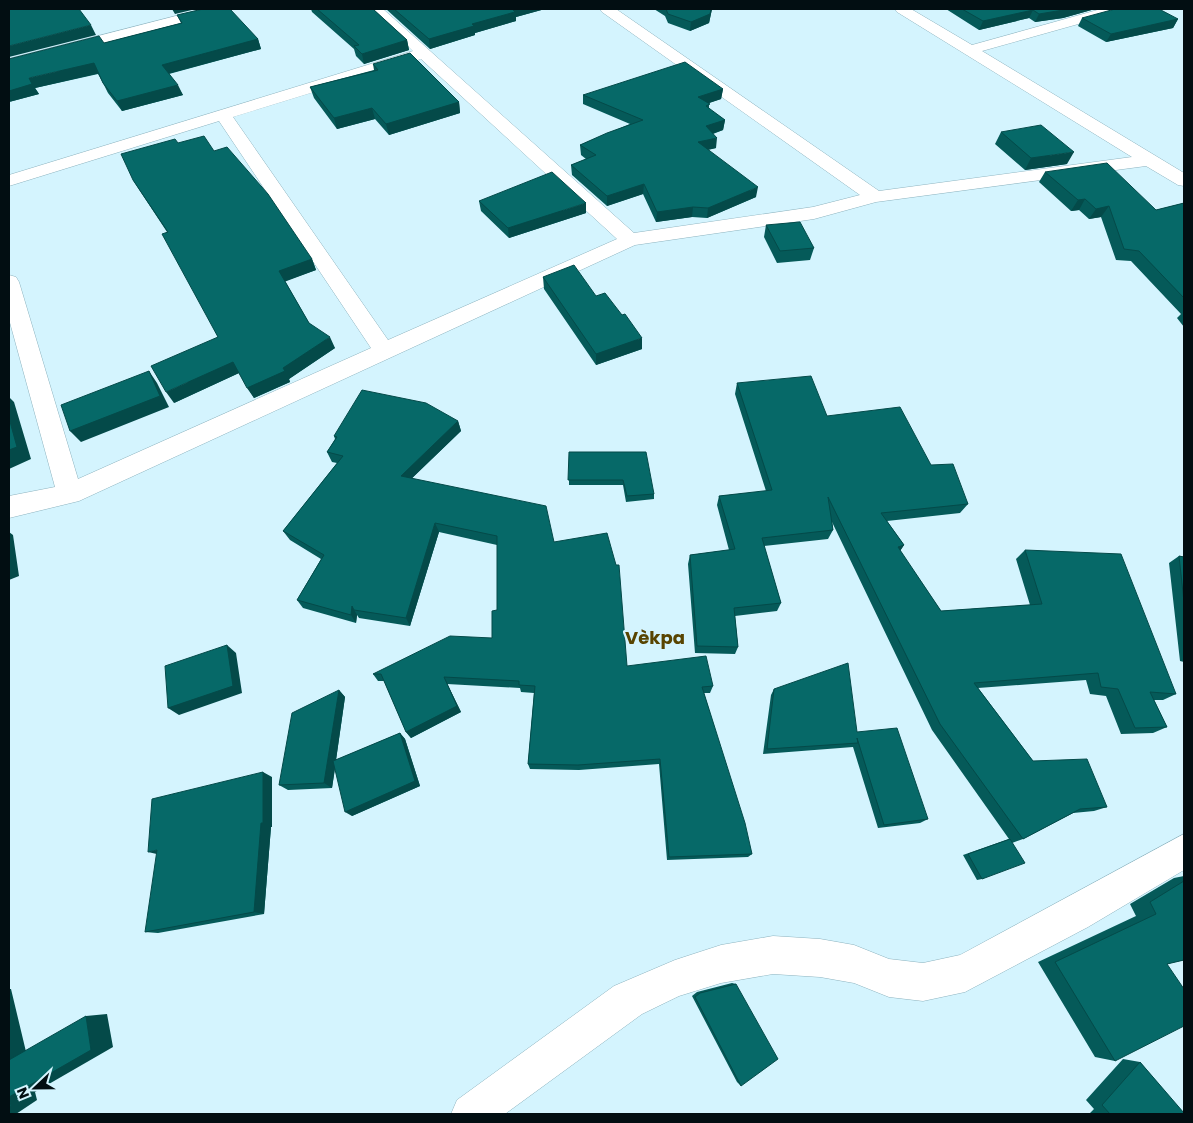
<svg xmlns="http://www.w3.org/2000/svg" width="1193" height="1123" font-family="Poppins,sans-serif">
	<rect width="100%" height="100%" fill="#d4f4fe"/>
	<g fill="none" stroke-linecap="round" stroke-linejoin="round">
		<defs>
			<path id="minor" d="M203,9h22l-2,3 -214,57v-10z
				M368,9h15l251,224 179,-26 47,-12 -258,-183 -2,-3h16l263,182 253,-34 -235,-145 -2,-3h16l61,36 129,-36h22l-2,3 -139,39 202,122v13l-6,-1 -32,-19 -270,36 -62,17 -179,26 -556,256 -70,17v-22l46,-9 -46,-168v-44l7,2 3,5 59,197 293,-131 -152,-227 -210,65v-11l404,-124zM421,59l196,180 -229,101 -155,-223z
				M1184,834v36l-96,57 -123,65 -42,9 -34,-4 -35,-14 -34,-6 -47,-3 -52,9 -42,13 -37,18 -137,100h-54l6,-14 157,-114 61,-26 46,-15 52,-9 47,3 34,6 35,14 34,4 37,-8z"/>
		</defs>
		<use href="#minor" stroke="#8db3bf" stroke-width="1"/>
		<use href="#minor" fill="#fff" fill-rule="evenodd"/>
	</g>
	<path fill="#055a59" d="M311,9h62l34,31 2,10 -45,14 -8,-8 -2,-7 -42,-37z
		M386,9h159l-29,8v4l-41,12v2l-45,14z
		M654,9h58l-3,14 -19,8 -22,-8 -3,-7z
		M946,9h149l-32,9 -28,4 -6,-4 -50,12z
		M177,15l81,24 3,10 -92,25 14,21 -61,16 -14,-18 -5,-10 -5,-9 -63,14 4,6 -30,8 95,-59 77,-20z
		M1082,18l96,1 -5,9 -67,14 -28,-16z
		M373,64l86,38 1,11 -71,22 -14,-16 -38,10 -23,-31 -4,-11 64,-17z
		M723,89l-2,10 -12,4v6l16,11 -2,10 -10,4 3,14 -8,2 48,47 -49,21 -15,-1 -36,5 -13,-28 -36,12 -35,-31 -1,-10 15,-6 -5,-4 -1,-10 50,-21 -47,-20v-9z
		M1001,132l66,32 -42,6 -30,-26z
		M178,143l36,8 98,108 4,11 -31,11 24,42 26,25 -46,31 1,3 -36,16 -15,-25 -65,30 44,-66 -51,-105 -27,-41 -7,-11z
		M1045,172l111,38 28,-7v124l-7,-9 4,-4 -50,-53 -15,-1 -15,-43 -12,2 -10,-9 -8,1 -32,-29z
		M479,201l107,12 -77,25 -28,-27z
		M766,225l48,23 -4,12 -33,3 -13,-26z
		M543,277l53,19 26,19 20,34 -46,16 -52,-76z
		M737,383l90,33 104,49 37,39 -8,9 -73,8 17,24 -4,6 41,60 89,-6 -14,-46 9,-9 151,144 -13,6h-9l13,27 -14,6 -32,1 -15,-38 -16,-2 -4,-14 -108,8 55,73 74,46 -13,4 -21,2 -50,26 -11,4 -30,36 -5,1 -14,-25 46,-16 -77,-109 -100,-208 1,8 -5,9 -64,7 17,57 -4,8 -42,5 3,31 -3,7 -40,-1 -7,-89 2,-9 39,-5 -12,-45 2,-9 47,-5 -31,-97z
		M458,421l3,10 -49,47 142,64 73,124 86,20 -3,7h-6l48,161 -4,3 -81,3 -8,-96 -80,6 -49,-1 -2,-5 6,-71 -13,-1 -1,-4 -73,-4 14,28 -50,26 -5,-6 -22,-51h-6l-5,-7 119,-36 5,-28v-65l-58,-13 -29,94 -51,-8 -2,-3 -1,8 -53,-15 -6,-8 24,-41 -31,-19 -7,-9 54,-68 -5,-1 -5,-10 8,-13 -1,-3z
		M569,452l85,42v5l-28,3 -3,-17h-54z
		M1179,556l5,1v105l-4,-1 -11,-98z
		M774,689l83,43 71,87 -8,4 -42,5 -25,-81 -90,7 8,-59z
		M339,690l6,7 -9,63 64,-27 5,6 15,47 -68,30 -17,-47 -3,19 -44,2 -9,-5z
		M272,777v50h-1l-7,87 -106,19 -13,-1z
		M1184,876v84l-17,4 -52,97 -20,-4 -57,-95 98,-46 -6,-12 44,-26z
		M732,983l4,1 5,102 -4,-4 -45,-86 5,-4z
		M1123,1059l17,3 44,52h-95l5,-5 -8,-9z"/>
	<path fill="#044a49" d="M172,9h24l-21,5z
		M512,9h33l-29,8v4l-41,12v2l-45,14 -1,-10 43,-15z
		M711,9h1l-3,14 -19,8 1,-9z
		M1069,9h26l-32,9 -28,4 4,-8z
		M1033,10l-4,8 -50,12 4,-9z
		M1178,19l-5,9 -67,14 5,-8z
		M91,25l5,10 -87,22v-11z
		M258,39l3,10 -94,25 -5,-9z
		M407,40l2,10 -45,14 -2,-10z
		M94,63l6,10 -65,15 4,6 -30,8v-11l20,-13z
		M178,85l5,10 -61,16 -5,-10z
		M723,89l-2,10 -24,8 1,-10z
		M459,102l1,11 -71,22 -3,-11z
		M372,108l3,11 -38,10 -3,-11z
		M725,120l-2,10 -18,6 1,-10z
		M717,138l-1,10 -20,4 2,-10z
		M1074,152l-7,12 -42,6 6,-12z
		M644,184l-1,10 -36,12v-10z
		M758,187l-2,10 -49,21 1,-10z
		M1085,199l-6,11 -8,1 7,-11z
		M586,203v10l-77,25 -1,-10z
		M1109,206l-8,11 -12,2 7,-10z
		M693,207l-1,10 -36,5 1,-10z
		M312,259l4,11 -32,12 -5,-11z
		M330,337l5,11 -46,31 1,3 -36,16 -7,-10 36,-20z
		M642,338v11l-46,16v-11z
		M233,362l6,11 -65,30 -8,-11z
		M149,371l8,12 12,24 -88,35 -11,-11z
		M9,397l5,5 17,57 -22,10z
		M458,421l3,10 -56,54 -4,-9z
		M435,523l4,9 -29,94 -4,-8z
		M9,532l4,3 6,41 -10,4z
		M904,545l-6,9v-7z
		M352,606l5,9 -1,8 -5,-8z
		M227,645l9,8 6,40 -63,22 -11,-7z
		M444,677l17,35 -50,26 -5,-6z
		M339,690l6,7 -13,91 -8,-5z
		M400,733l5,6 15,47 -68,30 -7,-4z
		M263,772l9,5v50h-1l-7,87 -10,-2z
		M157,850l4,5 -13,-3z
		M9,989h2l17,71 -19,3z
		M107,1014l6,33 -78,45 2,8 -21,14h-7v-17l77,-81z"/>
	<path fill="#066968" stroke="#044a49" d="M9,9h70l12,16 -82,21z
		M203,9h27l28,30 -96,26 16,20 -61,16 -14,-18 -9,-20 -65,15 3,6 -23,7v-32l90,-23 5,7 78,-20 -5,-8z
		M317,9h56l34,31 -45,14 -8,-8 5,-1z
		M394,9h118l3,3 -43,12 2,2 -45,13z
		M666,9h45l-1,5 -19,8 -23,-8z
		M962,9h107l-30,5 -6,-4 -50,11z
		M1115,9h44l19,10 -67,15 -29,-16z
		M410,53l49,49 -73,22 -14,-16 -38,10 -24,-31 68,-17 -5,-6z
		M685,62l38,27 -25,8 12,7 -4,2 19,14 -19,6 11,12 -19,4 60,45 -50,21 -15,-1 -36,5 -13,-28 -37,12 -36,-31 25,-10 -16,-10 27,-12 36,-13 -60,-25z
		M1041,125l33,27 -43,6 -30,-26z
		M204,136l10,15 13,-4 41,47 44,65 -33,12 30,52 21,14 -47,31 2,3 -38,17 -14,-26 -67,30 -15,-26 67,-29 -56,-103 6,-2 -35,-52 -12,-26 54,-15 3,4z
		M1107,163l49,47 28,-7v95l-45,-47 -15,-2 -15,-43 -13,3 -11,-10 -7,1 -33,-28z
		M552,172l34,31 -78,25 -29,-27z
		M800,222l14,26 -34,3 -14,-26z
		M574,265l22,31 9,-3 17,22 3,-1 17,24 -46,16 -53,-77z
		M149,371l11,25 -90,35 -9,-26z
		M811,376l16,40 73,-9 31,58 22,-1 15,40 -87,9 23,32 -6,2 43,64 101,-7 -17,-54 96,4 55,140 -26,-2 17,35 -32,1 -17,-39 -17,-2 -3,-14 -124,10 59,78 54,-2 20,48 -27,2 -57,30 -83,-115 -112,-227 5,33 -71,8 19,65 -47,5 4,39 -41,-1 -7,-91 45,-6 -16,-53 53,-6 -35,-107z
		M362,390l64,13 32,18 -57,55 145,30 8,36 53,-9 9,32h3l8,101 79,-10 7,30 -11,1 43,136 7,31 -83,3 -9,-98 -82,6 -50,-1 7,-78 -16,-1v-4l-75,-4 13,29 -51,26 -25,-58h-8l77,-38 42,2v-27l5,-1v-74l-62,-13 -29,95 -52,-8 -2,-4 -1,9 -54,-15 27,-45 -41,-24 60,-75 -16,-4 10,-15 -3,-1z
		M9,418l8,29 -8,3z
		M569,452h77l8,42 -27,2 -4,-16h-55z
		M1179,556l5,1v45z
		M227,645l6,41 -65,22 -3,-42z
		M848,663l9,69 40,-4 31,91 -44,6 -27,-87 1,5 -91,6 7,-60z
		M339,690l-15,93 -45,2 13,-72z
		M400,733l15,48 -70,31 -12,-51z
		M263,772v51h-2l-7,89 -109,20 12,-82 -9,2 4,-53z
		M1010,839l15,24 -43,16 -14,-25z
		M1184,881v79l-17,4 17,25v37l-69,35 -60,-99 101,-48 -6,-12z
		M736,984l42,75 -37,27 -46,-89 5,-4z
		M86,1016l5,34 -82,47 2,9 -2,1v-47z
		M1140,1062l44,51v1h-74l-8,-9z"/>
	<g text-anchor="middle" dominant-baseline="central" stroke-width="4.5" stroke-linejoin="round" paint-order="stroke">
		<g font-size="18" font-weight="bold" fill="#584401" stroke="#d4f4fe">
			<text x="655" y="637">Vèkpa</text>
		</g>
	</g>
	<rect width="1193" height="1123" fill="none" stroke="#020e12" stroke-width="20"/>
	<g transform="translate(35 1088) rotate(248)" stroke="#d4f4fe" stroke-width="4" paint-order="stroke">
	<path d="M0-4L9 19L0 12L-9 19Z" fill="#020e12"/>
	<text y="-8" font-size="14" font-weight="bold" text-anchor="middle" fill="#020e12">N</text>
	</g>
</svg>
